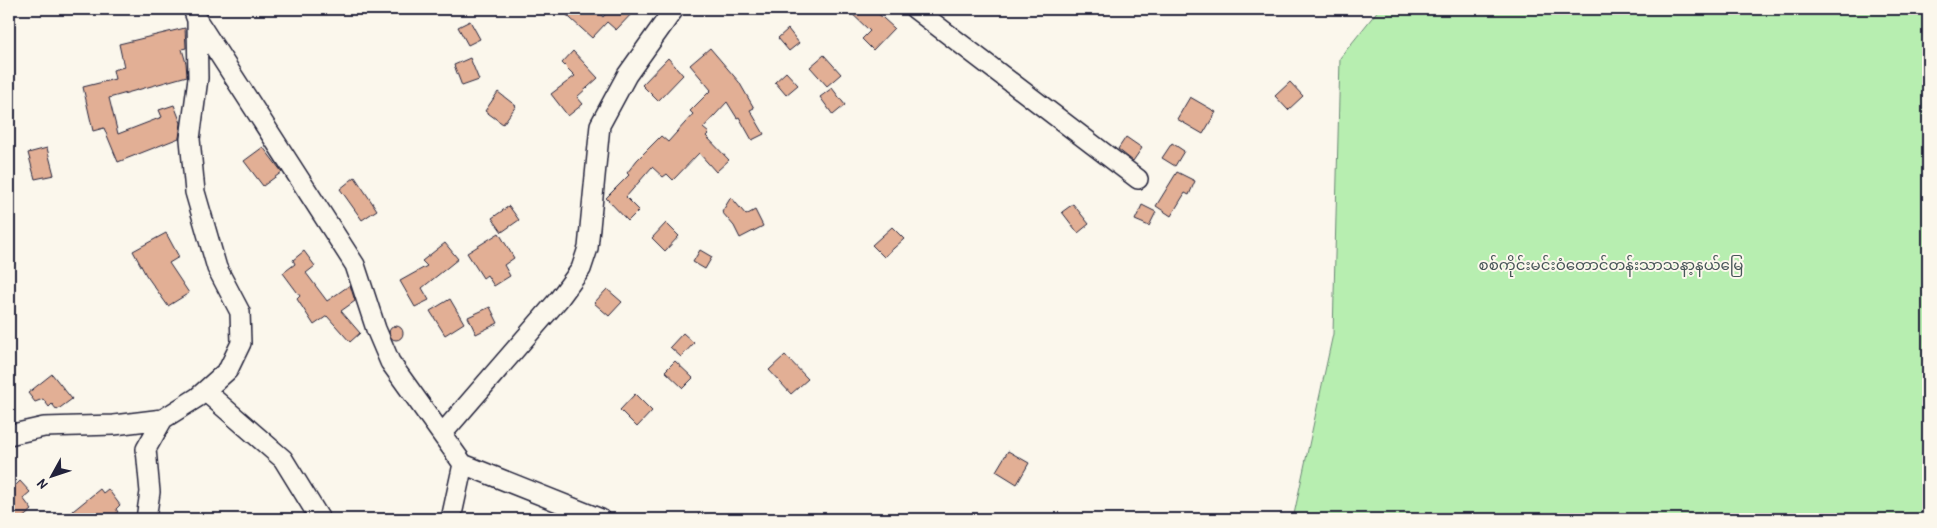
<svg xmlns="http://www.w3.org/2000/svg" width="1937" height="528" font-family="'Patrick Hand','Noto Sans Myanmar',sans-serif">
	<rect width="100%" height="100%" fill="#fbf7ec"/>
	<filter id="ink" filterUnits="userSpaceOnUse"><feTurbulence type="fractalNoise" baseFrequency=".02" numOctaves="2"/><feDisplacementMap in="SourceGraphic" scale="10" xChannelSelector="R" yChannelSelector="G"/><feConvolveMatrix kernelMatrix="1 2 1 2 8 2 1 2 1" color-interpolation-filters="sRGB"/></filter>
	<g filter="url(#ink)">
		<path fill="#b7eeb0" stroke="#6c8876" d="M1379,9h549v510h-635l40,-185 7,-276z"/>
		<path fill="#e2af95" stroke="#22223b" d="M560,9h34l9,8 8,-8h25l-20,21 -9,-8 -15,16z
			M847,9h26l21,19 -21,22 -11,-11 8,-8z
			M470,21l10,18 -12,6 -10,-18z
			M185,28l1,20 -4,1 4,14 1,13 -78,22 9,36 44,-17 -3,-7 15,-5 7,18 -2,15 -61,24 -14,-34 -11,3 -10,-44 32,-8 -2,-9 11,-3 -5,-23z
			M788,29l11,14 -10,8 -11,-13z
			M710,48l29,34 15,26 -4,2 14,24 -12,6 -13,-23 -2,1 -10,-16 -24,26 6,5 -3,3 23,24 -13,12 -17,-19 -26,27 -6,-6 -4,3 -11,-10 -26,30 13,13 -11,11 -22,-23 23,-23 -2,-2 10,-13 24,-24 7,6 25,-28 -3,-3 21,-21 -21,-25z
			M573,51l25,27 -21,19 6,7 -15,12 -17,-22 24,-18 -13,-13z
			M824,55l17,19 -14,12 -17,-19z
			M470,58l9,22 -17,6 -8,-21z
			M668,58l15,17 -25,26 -16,-16z
			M786,72l12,13 -12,10 -11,-13z
			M1290,82l13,14 -15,14 -13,-14z
			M832,88l13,17 -12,10 -13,-18z
			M498,92l18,14 -13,18 -18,-13z
			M1190,97l26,15 -13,22 -26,-15z
			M1126,137l16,11 -9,13 -15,-12z
			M1172,143l12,8 -9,15 -13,-8z
			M263,147l19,25 -19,14 -19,-25z
			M47,148l7,27 -19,4 -7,-26z
			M1177,172l18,9 -6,14 -4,-2 -14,23 -15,-10z
			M355,177l22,33 -15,10 -22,-31z
			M731,197l15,18 9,-5 8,16 -23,12 -6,-12 -12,-14z
			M1073,204l16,20 -11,9 -16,-21z
			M1142,205l14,7 -7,14 -14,-6z
			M509,206l10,14 -17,12 -10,-14z
			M666,223l13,13 -14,15 -13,-13z
			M892,227l12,12 -20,18 -12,-12z
			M166,233l13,24 -10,6 20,30 -21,13 -22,-31 -13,-24z
			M499,233l15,25 -10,7 6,11 -16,10 -7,-11 -4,3 -16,-25z
			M445,243l13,16 -36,29 7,12 -14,7 -15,-26 27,-15 -5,-5z
			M700,250l12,7 -7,12 -12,-7z
			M304,251l11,15 -9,7 21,28 23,-16 5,16 -14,10 19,22 -10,9 -23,-26 -13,9 -17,-26 3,-3 -17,-23 12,-9 -2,-4z
			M607,289l15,13 -13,14 -15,-13z
			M450,299l14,24 -19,12 -15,-24z
			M490,307l8,16 -22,11 -8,-17z
			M389 333a7 7 0 1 1 14 0a7 7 0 1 1-14 0Z
			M683,333l11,10 -13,14 -11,-10z
			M785,355l23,24 -17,15 -22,-24z
			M675,361l18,17 -10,10 -18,-17z
			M52,374l20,25 -15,11 -5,-6 -3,3 -6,-8 -8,3 -7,-9z
			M635,394l17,17 -15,16 -17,-17z
			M1008,451l21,12 -12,21 -21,-13z
			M9,481l5,6 6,-6 10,11 -7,6 9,12 -11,9h-12z
			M100,489l3,4 5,-4 12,16 -4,4 2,3 -9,7h-46z"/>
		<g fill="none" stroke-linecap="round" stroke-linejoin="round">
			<defs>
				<path id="street" d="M193,9l4,11 158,245 21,64 14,33 73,102 138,55
					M915,9l223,170
					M205,391l78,68 37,60
					M442,434l117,-135 22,-30 7,-21 12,-123 27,-50 47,-66
					M9,435l35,-8 70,-2 49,-6 35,-22 30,-27 13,-27 -1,-31 -23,-44 -22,-76 -5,-53 8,-61 -1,-57
					M146,519l4,-27 -4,-43 17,-30
					M451,519l12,-55"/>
			</defs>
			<use href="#street" stroke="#22223b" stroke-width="22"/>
			<use href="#street" stroke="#fbf7ec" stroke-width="19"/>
		</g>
	</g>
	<g text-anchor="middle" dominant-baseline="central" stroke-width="4" stroke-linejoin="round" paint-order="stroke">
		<g font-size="15" fill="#475558" stroke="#fbf7ec">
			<text x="1611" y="264">စစ်ကိုင်းမင်းဝံတောင်တန်းသာသနာ့နယ်မြေ</text>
		</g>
	</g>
	<rect width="1937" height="528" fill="none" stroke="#fbf7ec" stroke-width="30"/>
	<rect x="15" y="15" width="1907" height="498" fill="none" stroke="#22223b" stroke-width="2" filter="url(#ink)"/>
	<g transform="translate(52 476) rotate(230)" stroke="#fbf7ec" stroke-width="4" paint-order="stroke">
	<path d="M0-4L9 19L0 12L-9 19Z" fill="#22223b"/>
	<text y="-8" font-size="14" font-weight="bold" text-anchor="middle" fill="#22223b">N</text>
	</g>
</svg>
